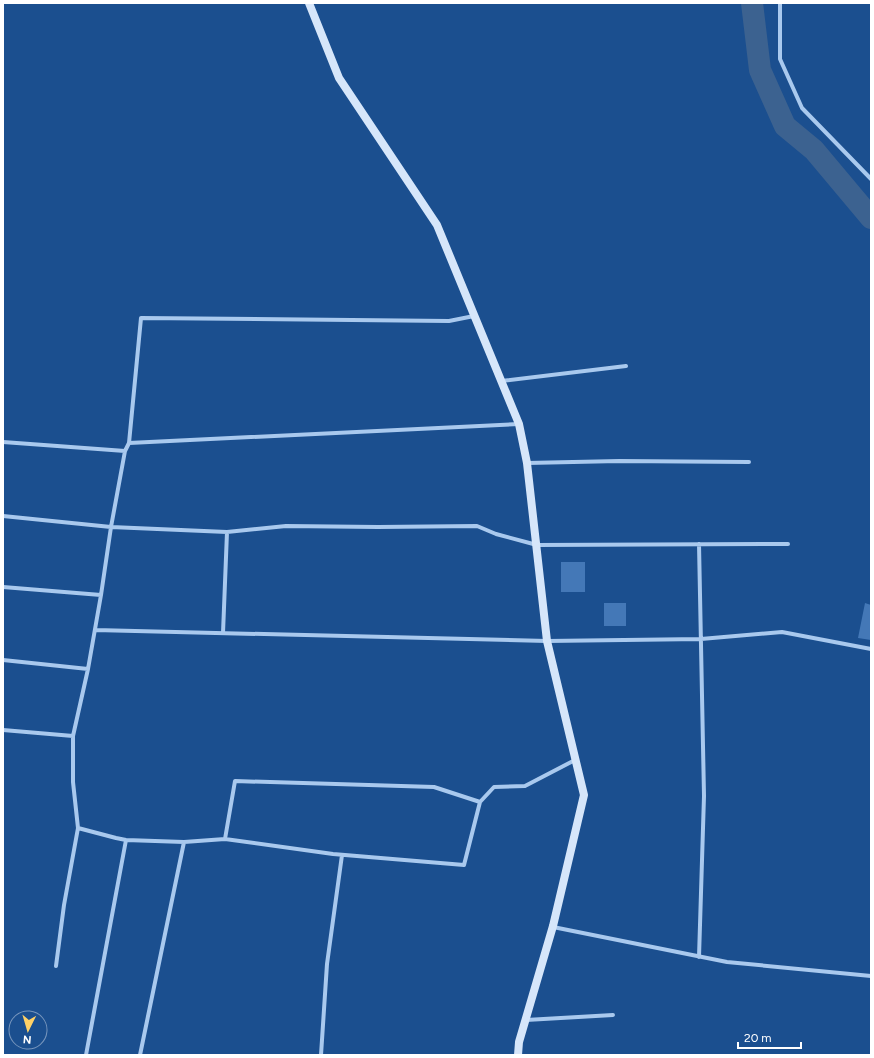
<svg xmlns="http://www.w3.org/2000/svg" width="874" height="1058" font-family="Figtree,sans-serif">
	<rect width="100%" height="100%" fill="#1b4f8f"/>
	<g fill="none" stroke-linecap="round" stroke-linejoin="round">
		<path stroke="#3c6290" stroke-width="22" d="M752,3l8,67 25,56 29,24 57,68"/>
	</g>
	<path fill="#4478b7" d="M561,562h24v30h-24z
		M604,603h22v23h-22z
		M865,603l6,2v35l-13,-2z"/>
	<g fill="none" stroke-linecap="round" stroke-linejoin="round">
		<path stroke="#a9c9ee" stroke-width="4" d="M780,3v56l22,49 69,71
			M501,381l125,-15
			M3,442l122,9 4,-8 390,-19
			M129,443l12,-125 308,3 25,-5
			M527,463l92,-2 130,1
			M3,516l108,11 116,5 59,-6 92,1 99,-1 19,8 41,11 251,-1
			M699,544l5,252 -5,161
			M3,587l98,8
			M95,630l452,11 154,-2 81,-7 89,17
			M223,633l4,-101
			M3,660l85,9
			M3,730l70,6
			M78,828l38,10 10,2 58,2 41,-3 108,15 131,11 16,-63 14,-15 31,-1 50,-26
			M225,839l10,-58 199,6 46,15
			M553,927l174,35 144,14
			M56,966l8,-61 14,-77 -5,-46v-46l15,-67 13,-74 10,-68 14,-76
			M526,1020l87,-5
			M86,1055l40,-215
			M140,1055l44,-213
			M321,1055l6,-91 15,-109"/>
		<path stroke="#d6e6fa" stroke-width="8" d="M309,3l30,75 98,147 82,199 8,39 20,178 37,154 -31,131 -34,116 -1,13"/>
	</g>
	<rect width="874" height="1058" fill="none" stroke="#ffffff" stroke-width="8"/>
	<g transform="translate(28 1030) rotate(185)"><circle r="19" fill="#1b4f8f" stroke="#7695bc"/>
	<path d="M0-3L7 15L0 10L-7 15Z" fill="#ffd166"/>
	<text y="-6" font-size="11" font-weight="bold" text-anchor="middle" fill="#ffffff">N</text>
	</g>
	<path d="M738 1042v6h63v-6" fill="none" stroke="#ffffff" stroke-width="2"/>
	<text x="744" y="1042" font-size="12" fill="#ffffff" stroke="#1b4f8f" stroke-width="3" paint-order="stroke">20 m</text>
</svg>
